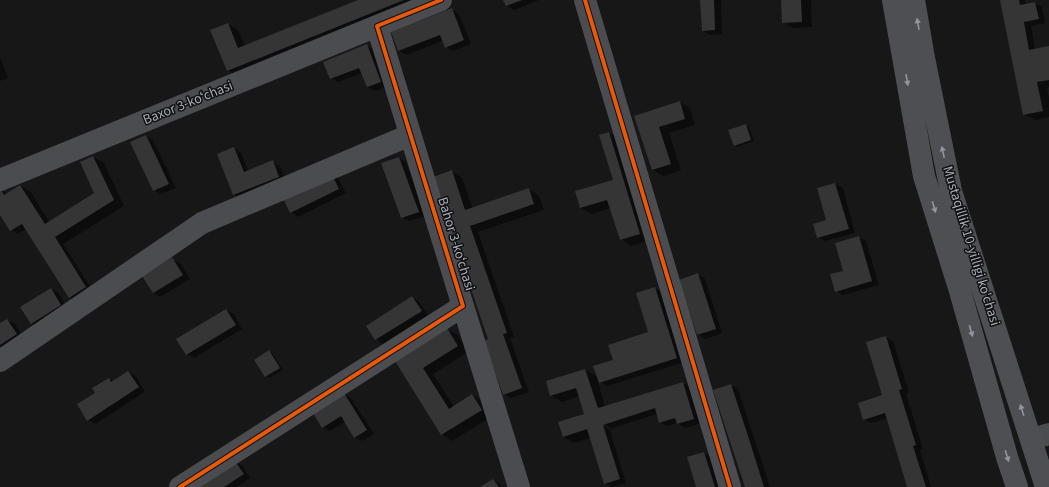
<svg xmlns="http://www.w3.org/2000/svg" width="1049" height="487" font-family="'Source Sans 3',sans-serif">
	<rect width="100%" height="100%" fill="#171717"/>
	<path fill="#0007" d="M361,0h60l-183,77 -10,-7v-46l10,6 7,16z
		M504,0h35l-25,10 -7,-4z
		M701,0h20l1,34 -12,1 -8,-5z
		M782,0h29l1,27 -19,1 -10,-6z
		M1001,0h24l1,4 9,-1 7,4 3,16 -14,3 4,24 14,-3v40l-2,1 2,10v19l-14,3 -11,-6z
		M451,9l8,5 12,30 -18,7 -7,-4 -2,-7 -37,15 -8,-4 -7,-18z
		M367,46l7,4 14,36 -13,5 -8,-4 -5,-14 -24,9 -7,-4z
		M0,57l8,21 -8,3z
		M680,102l10,6 5,17 -26,8 12,37 -17,6 -11,-6 -17,-54z
		M746,125l3,2 5,14 -16,6 -4,-2z
		M609,133l7,4 34,103 -19,6 -10,-7 -10,-31 -19,6 -11,-6 34,-28z
		M146,136l7,4 23,48 -15,6 -7,-4z
		M234,148l7,5 7,18 25,-9 7,4 6,15 -45,18 -7,-5z
		M93,157l11,6 20,43 -61,38 30,47 -16,10 -7,-4 -44,-68 -8,5 -7,-4 -11,-17v-23l7,4 13,-8 11,6 18,30 46,-29z
		M399,158l7,4 20,54 -17,5 -7,-4z
		M452,171l10,7 11,31 56,-20 10,7 5,14 -66,22 36,105 -4,1 19,54 -18,6 -7,-4 -15,-54z
		M331,174l7,4 8,15 -48,24 -7,-5z
		M835,184l8,4 12,45 -30,8 -7,-4 10,-16z
		M859,237l7,4 13,44 -36,10 -7,-4z
		M172,259l8,4 10,16 -30,18 -7,-4z
		M698,274l7,5 17,54 -17,6 -7,-5z
		M655,288l11,6 18,68 -77,24 -9,-5 7,26 78,-24 7,4 11,36 -16,5 -8,-5 -10,3 -7,-4 -3,-8 -45,14v1l-13,-8 -1,2 14,8h-2l16,52 -14,4 -7,-4 -14,-45 -17,5 -10,-6 21,-22 -6,-19 -17,6 -11,-7 -4,-13 38,-12 13,7 16,-16 35,-28 -12,-39z
		M51,289l7,4 10,16 -29,18 -8,-4z
		M412,297l7,5 9,13 -45,29 -7,-5z
		M226,310l8,4 8,15 -48,29 -7,-4z
		M7,320l8,4 9,15 -24,15v-29z
		M447,329l11,6 10,17 -35,22 21,33 18,-12 11,7 9,14 -40,25 -10,-7 -46,-73z
		M886,337l7,4 16,52 -3,1 17,55 -3,1 11,37h-23l-20,-69 -17,5 -7,-4 20,-23z
		M269,351l3,2 11,17 -14,8 -3,-2z
		M128,372l8,4 9,16 -50,32 -7,-4 8,-27 13,-14 5,3z
		M731,385l7,4 32,98h-24z
		M344,394l7,4 23,36 -12,7 -7,-4 -10,-15 -15,9 -7,-4z
		M704,453l7,4 10,30h-24z
		M235,462l8,4 7,12 -13,9h-37z
		M493,480l7,4 2,3h-20z"/>
	<path fill="#353536" d="M358,0h46l-177,71 -17,-41 18,-7 10,25z
		M503,0h19l-16,6z
		M700,0h14l1,30 -13,1z
		M781,0h20l1,22 -20,1z
		M1000,0h19l1,5 15,-3 4,17 -15,3 5,28 20,-4v34l-12,2 6,29 -20,4z
		M452,8l12,32 -19,8 -5,-13 -42,16 -7,-19z
		M367,44l14,38 -14,5 -8,-19 -29,11 -7,-17z
		M680,101l5,18 -26,8 12,37 -19,6 -18,-54z
		M746,124l5,16 -17,6 -6,-16z
		M609,132l31,102 -20,6 -13,-40 -27,8 -5,-17 38,-11 -14,-45z
		M146,135l23,49 -16,7 -23,-49z
		M234,147l10,25 29,-12 6,17 -46,18 -16,-41z
		M93,156l21,44 -59,37 31,50 -17,11 -47,-74 -12,7 -10,-16v-26l4,6 16,-10 25,39 49,-31 -14,-31z
		M399,157l20,55 -18,6 -20,-55z
		M452,170l13,40 64,-22 5,16 -64,22 37,107 -4,1 19,54 -19,7 -19,-54 4,-2 -55,-162z
		M331,173l8,16 -49,24 -8,-17z
		M835,183l14,46 -32,9 -4,-14 13,-4 -9,-32z
		M859,236l13,45 -37,11 -5,-18 13,-3 -8,-28z
		M172,257l11,18 -30,18 -11,-17z
		M698,273l18,56 -19,6 -18,-55z
		M655,287l22,71 -78,25 -6,-17 20,-6 -5,-15 40,-13 -12,-39z
		M51,288l10,17 -30,19 -11,-17z
		M412,296l10,15 -47,29 -9,-14z
		M226,309l10,16 -50,30 -10,-16z
		M7,319l10,15 -17,11v-22z
		M447,328l11,18 -35,22 26,41 23,-15 10,16 -41,25 -46,-74z
		M886,336l16,53 -3,1 17,55 -3,1 13,41h-19l-22,-74 -22,7 -5,-17 24,-8 -16,-53z
		M269,350l11,18 -15,9 -11,-17z
		M585,369l13,39 85,-26 11,37 -17,5 -2,-6 -16,5 -4,-15 -52,17 17,54 -16,5 -17,-55 -24,8 -5,-15 26,-8 -8,-26 -26,8 -4,-15z
		M128,371l11,16 -52,34 -10,-17 18,-11 -3,-5 17,-10 2,4z
		M731,384l18,55 15,48h-19l-32,-97z
		M344,393l23,37 -13,8 -13,-22 -19,12 -9,-15z
		M704,452l11,35h-19l-9,-30z
		M235,461l9,13 -20,13h-25z
		M493,479l6,8h-19z"/>
	<g fill="none" stroke-linecap="round" stroke-linejoin="round">
		<path stroke="#4b4c50" stroke-width="22" d="M585,0l145,487
			M0,180l377,-154
			M463,306l56,181
			M0,361l202,-138 208,-88
			M1031,439l18,-5
			M180,487l283,-181 -86,-280 64,-26"/>
		<path stroke="#4d4f52" stroke-width="22" d="M893,0l31,176 36,115 47,166 10,30
			M914,0l10,58 27,133 95,296"/>
		<defs>
			<path id="cycleway" d="M585,0l145,487
				M180,487l283,-181 -86,-280 64,-26"/>
		</defs>
		<use href="#cycleway" stroke="#111113" stroke-width="6"/>
		<use href="#cycleway" stroke="#e8590c" stroke-width="4"/>
	</g>
	<defs><path id="oneway-solid" d="M-6-.8H1V-3.2L6.5 0L1 3.2V.8H-6Z"/></defs>
	<g fill="#91969e">
		<use href="#oneway-solid" transform="translate(918 24) rotate(-100)"/>
		<use href="#oneway-solid" transform="translate(907 80) rotate(80)"/>
		<use href="#oneway-solid" transform="translate(943 152) rotate(-102)"/>
		<use href="#oneway-solid" transform="translate(934 207) rotate(73)"/>
		<use href="#oneway-solid" transform="translate(971 331) rotate(74)"/>
		<use href="#oneway-solid" transform="translate(1022 410) rotate(-108)"/>
		<use href="#oneway-solid" transform="translate(1007 456) rotate(73)"/>
	</g>
	<g text-anchor="middle" dominant-baseline="central" stroke-width="3" stroke-linejoin="round" paint-order="stroke">
		<g font-size="14" fill="#a8adb8" stroke="#111113">
			<text transform="translate(188 103) rotate(-22)">Baxor 3-koʻchasi</text>
			<text transform="translate(456 244) rotate(73)">Bahor 3-koʻchasi</text>
			<text transform="translate(971 246) rotate(73)">Mustaqillik 10-yilligi ko'chasi</text>
		</g>
	</g>
</svg>
